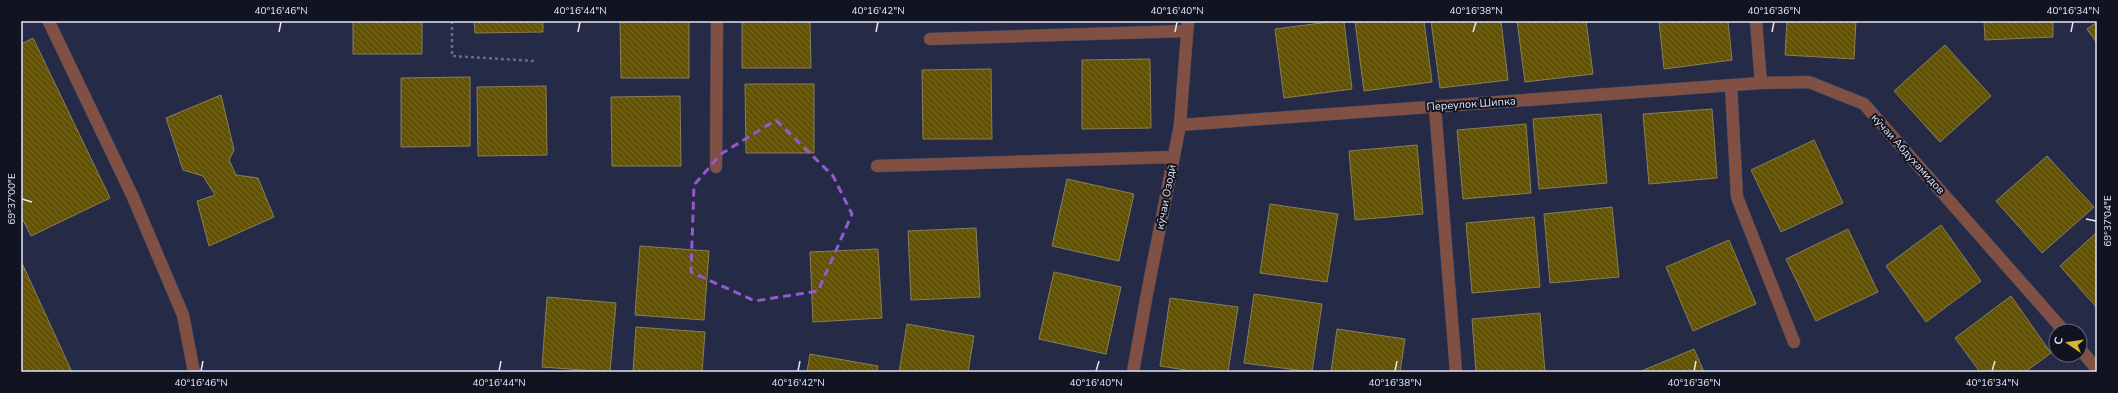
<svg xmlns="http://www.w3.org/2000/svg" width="2118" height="393" font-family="'Nunito Sans',sans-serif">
	<defs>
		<pattern id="building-back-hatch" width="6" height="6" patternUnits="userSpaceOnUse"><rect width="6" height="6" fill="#625202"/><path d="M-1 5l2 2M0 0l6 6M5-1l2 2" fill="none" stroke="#786b28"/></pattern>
	</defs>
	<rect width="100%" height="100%" fill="#252a46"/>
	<path fill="url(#building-back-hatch)" stroke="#887f5a" d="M353,21h69v33h-69z
		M474,21h69v11l-68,1z
		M620,21h69v57h-68z
		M742,21h68l1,47h-69z
		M1337,21h7l8,68 -68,9 -9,-69z
		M1363,21h61l8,61 -68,9 -9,-69z
		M1431,21h70l7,59 -68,8z
		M1517,21h69l7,53 -68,8z
		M1659,21h69l4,39 -68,9z
		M1787,21h69l-2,38 -69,-4z
		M1984,21h69v16l-68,3z
		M2097,22v21l-10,-14z
		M33,38l77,160 -79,38 -10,-20v-172z
		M1945,45l46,51 -51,46 -46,-51z
		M1150,59l1,69 -69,1v-69z
		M991,69l1,70h-69l-1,-69z
		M470,77v69l-69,1v-69z
		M745,84h69v69h-68z
		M546,86l1,69 -69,1 -1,-69z
		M221,95l13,55 -5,10 7,15 22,3 16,39 -65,29 -12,-45 18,-6 -12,-19 -20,-6 -17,-52z
		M680,96l1,70h-69l-1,-69z
		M1712,109l5,69 -68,6 -6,-70z
		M1601,114l6,69 -68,6 -6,-70z
		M1526,124l5,69 -68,6 -6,-69z
		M1814,140l29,63 -62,29 -30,-62z
		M1417,145l6,69 -68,6 -6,-69z
		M2047,156l47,51 -52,46 -46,-52z
		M1067,179l67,15 -15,67 -67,-15z
		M1270,204l68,10 -11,68 -67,-9z
		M1612,207l7,70 -69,6 -6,-69z
		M1534,217l6,70 -68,6 -6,-70z
		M1941,225l40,56 -55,41 -40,-56z
		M976,228l4,69 -69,3 -3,-69z
		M1848,229l30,63 -62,29 -30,-62z
		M2097,232v76l-37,-42z
		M1729,240l27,64 -63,27 -27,-64z
		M640,246l69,5 -5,69 -69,-5z
		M878,249l4,69 -69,4 -3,-70z
		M21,261l51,111h-51z
		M1054,272l67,15 -15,67 -67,-15z
		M1254,294l68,10 -10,68 -68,-9z
		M2011,296l40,57 -26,19h-45l-25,-34z
		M547,297l69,6 -6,69 -68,-5z
		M1170,298l68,9 -10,65h-30l-38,-6z
		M1540,313l5,59h-69l-4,-53z
		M907,324l67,12 -6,36h-69z
		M636,327l69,5 -3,40h-69z
		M1337,329l68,10 -5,33h-69z
		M1694,349l10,23h-65z
		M810,354l68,12 -1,6h-70z"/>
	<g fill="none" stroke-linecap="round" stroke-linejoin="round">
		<defs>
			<path id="minor" d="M1756,21l5,62
				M49,22l83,173 51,120 11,57
				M930,39l257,-8
				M1731,85l6,112 57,145
				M1435,107l21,265
				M1180,125l581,-42 48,-1 55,22 200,227
				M877,166l297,-9
				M716,167l1,-146
				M2080,349l17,20
				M1133,372l13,-73 34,-174 8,-104"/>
		</defs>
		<use href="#minor" stroke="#434862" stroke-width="13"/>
		<path stroke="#676c85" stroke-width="2.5" stroke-dasharray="3 3" stroke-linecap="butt" d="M452,21v35l83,5"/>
		<use href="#minor" stroke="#7f5043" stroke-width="12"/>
	</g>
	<path fill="none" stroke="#945acd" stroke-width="3" stroke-dasharray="8 5" stroke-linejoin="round" d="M776,120l57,56 19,38 -34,77 -63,10 -64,-29 3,-87 27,-31z"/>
	<path fill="none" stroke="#e1e5f8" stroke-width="1.5" d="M279,32l2,-10M578,32l2,-10M876,32l2,-10M1175,32l2,-10M1473,32l3,-10M1772,32l2,-10M2071,32l2,-10M22,199l10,3M2086,219l10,2M201,371l2,-10M499,371l2,-10M798,371l2,-10M1096,371l3,-10M1395,371l2,-10M1694,371l2,-10M1992,371l3,-10"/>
	<g text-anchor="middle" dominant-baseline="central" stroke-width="4" stroke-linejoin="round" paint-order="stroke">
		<g font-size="11" fill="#e1e5f8" stroke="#111420">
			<text transform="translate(1471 104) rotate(-4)">Переулок Шипка</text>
			<text transform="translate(1908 154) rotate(48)">кӯчаи Абдухамидов</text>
			<text transform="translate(1166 197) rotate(-79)">кӯчаи Озодӣ</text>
		</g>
	</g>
	<rect width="2118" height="393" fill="none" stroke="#111420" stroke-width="44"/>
	<g transform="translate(2068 343) rotate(283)"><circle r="19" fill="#111420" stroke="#646876"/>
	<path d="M0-3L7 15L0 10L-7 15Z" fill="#d3b635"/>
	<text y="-6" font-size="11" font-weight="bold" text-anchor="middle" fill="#e1e5f8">С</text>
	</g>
	<rect x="22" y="22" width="2074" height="349" fill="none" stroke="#e1e5f8" stroke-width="1.5"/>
	<g font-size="10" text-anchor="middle" fill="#e1e5f8">
		<text x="281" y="14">40°16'46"N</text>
		<text x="580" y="14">40°16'44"N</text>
		<text x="878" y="14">40°16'42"N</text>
		<text x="1177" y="14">40°16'40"N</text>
		<text x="1476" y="14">40°16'38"N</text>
		<text x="1774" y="14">40°16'36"N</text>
		<text x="2073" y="14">40°16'34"N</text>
		<text transform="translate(11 199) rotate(-90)" y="4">69°37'00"E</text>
		<text transform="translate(2107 221) rotate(-90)" y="4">69°37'04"E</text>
		<text x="201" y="386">40°16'46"N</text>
		<text x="499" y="386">40°16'44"N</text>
		<text x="798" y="386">40°16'42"N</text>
		<text x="1096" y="386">40°16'40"N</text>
		<text x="1395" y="386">40°16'38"N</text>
		<text x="1694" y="386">40°16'36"N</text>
		<text x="1992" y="386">40°16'34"N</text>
	</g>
</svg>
